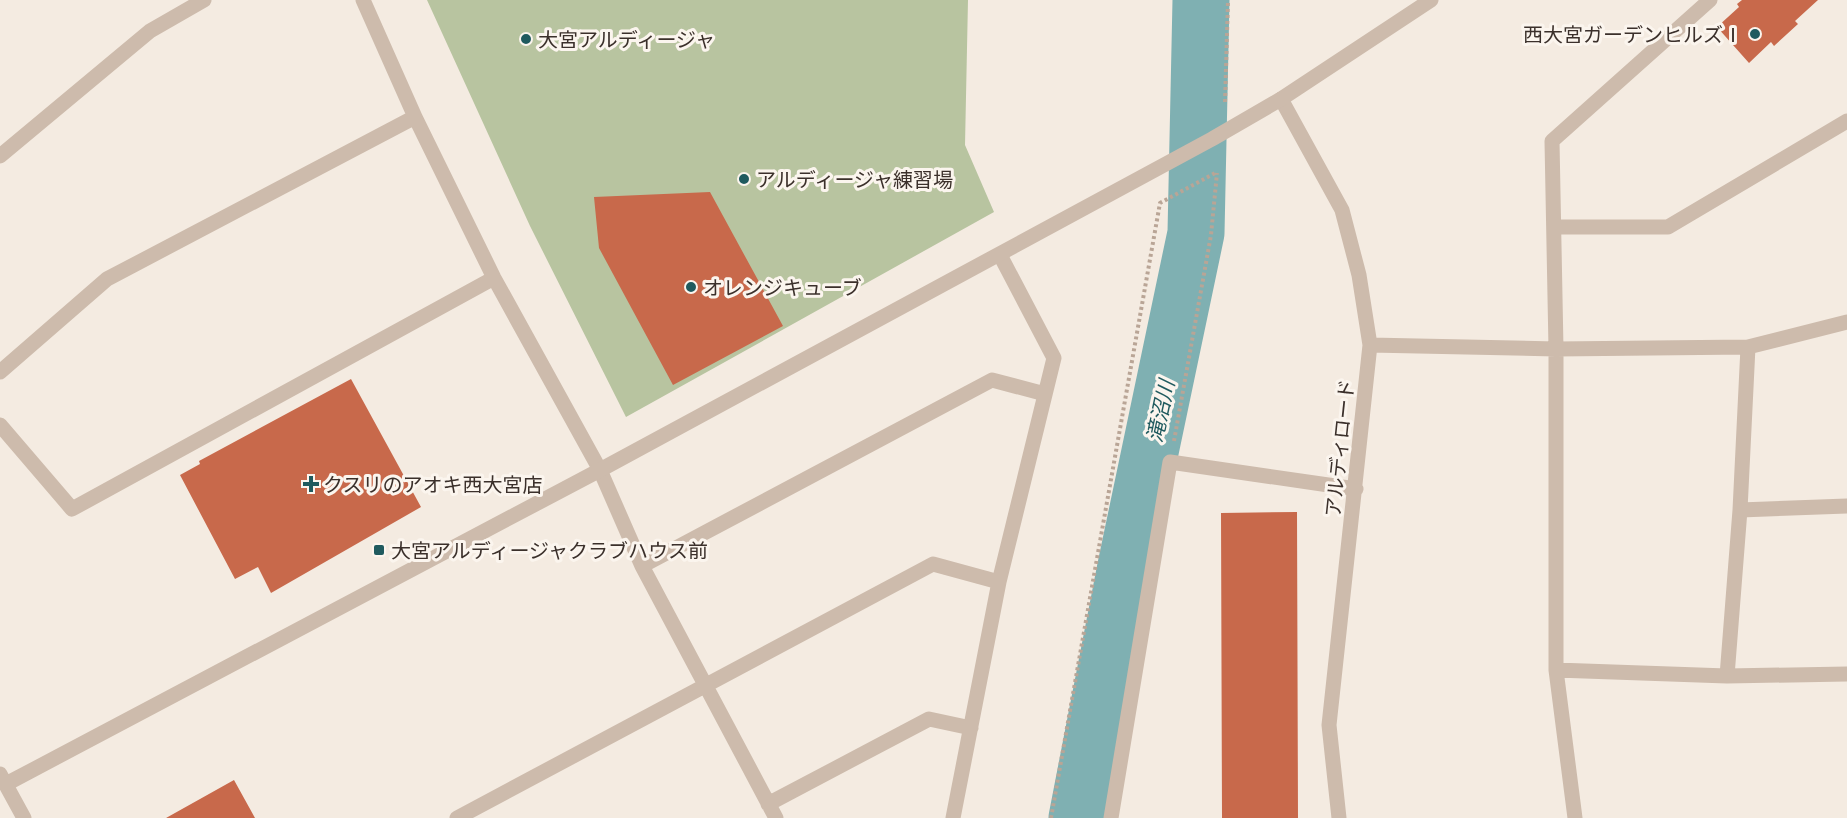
<svg xmlns="http://www.w3.org/2000/svg" width="1847" height="818" font-family="'Golos Text','Noto Sans JP',sans-serif">
	<rect width="100%" height="100%" fill="#f4ebe1"/>
	<path fill="#b8c4a0" d="M427,0h541l-3,145 29,67 -368,205 -96,-191z"/>
	<g fill="none" stroke-linecap="round" stroke-linejoin="round">
		<path stroke="#7fb0b2" stroke-width="57" d="M1077,818l49,-252 70,-333 5,-233"/>
	</g>
	<path fill="#c8694b" d="M1742,0h76l-23,21 3,3 -24,22 -3,-4 -22,21 -32,-36 22,-20 -2,-3z
		M710,192l73,134 -110,59 -74,-137 -5,-51z
		M351,379l70,128 -150,86 -13,-26 -23,12 -55,-104 20,-11 -1,-3z
		M1297,512l1,306h-76l-1,-305z
		M234,780l21,38h-89z"/>
	<g fill="none" stroke-linecap="round" stroke-linejoin="round">
		<path stroke="#b9a596" stroke-width="4" stroke-dasharray="3 3" stroke-linecap="butt" d="M1225,102l3,-102
			M1174,441l37,-206 6,-62
			M1051,818l109,-615 57,-31"/>
		<path stroke="#cdbbac" stroke-width="15" d="M363,0l52,117 79,161 106,192 42,96 134,252
			M1281,99l61,111 17,65 11,70 -41,380 10,93
			M0,156l150,-125 54,-31
			M1554,227h114l179,-106
			M1370,345l186,4 192,-2 99,-25
			M0,372l107,-93 308,-162
			M0,425l72,84 422,-231
			M1740,510l107,-4
			M642,566l350,-186 53,14
			M1556,670l171,6 120,-2
			M1727,676l13,-166 8,-163
			M768,804l161,-85 42,9
			M457,818l476,-254 66,18
			M953,818l46,-236 55,-224 -54,-103
			M1111,818l59,-356 186,27
			M1575,818l-19,-148v-321l-4,-208 158,-141"/>
		<path stroke="#cdbbac" stroke-width="15" d="M0,774l24,44
			M6,784l594,-314 612,-331 69,-40 150,-99"/>
	</g>
	<g fill="#1f5a5e" stroke="#fbf5ee" stroke-width="2">
		<circle cx="1755" cy="34" r="6"/>
		<circle cx="526" cy="39" r="6"/>
		<circle cx="744" cy="179" r="6"/>
		<circle cx="691" cy="287" r="6"/>
		<path d="M308 475h6v6h6v6h-6v6h-6v-6h-6v-6h6z"/>
		<rect x="373" y="544" width="12" height="12" rx="3"/>
	</g>
	<g text-anchor="middle" dominant-baseline="central" stroke-width="6" stroke-linejoin="round" paint-order="stroke">
		<g font-size="20" fill="#3b302b" stroke="#fbf5ee" text-anchor="start">
			<text x="1743" y="34" text-anchor="end">西大宮ガーデンヒルズⅠ</text>
			<text x="538" y="39">大宮アルディージャ</text>
			<text x="756" y="179">アルディージャ練習場</text>
			<text x="703" y="287">オレンジキューブ</text>
			<text x="323" y="484">クスリのアオキ西大宮店</text>
			<text x="391" y="550">大宮アルディージャクラブハウス前</text>
		</g>
		<g font-size="20" fill="#3b302b" stroke="#fbf5ee">
			<text transform="translate(1339 448) rotate(-84)">アルディロード</text>
		</g>
		<g font-size="21" font-style="italic" fill="#1f5a5e" stroke="#fbf5ee">
			<text transform="translate(1160 411) rotate(-78)">滝沼川</text>
		</g>
	</g>
</svg>
